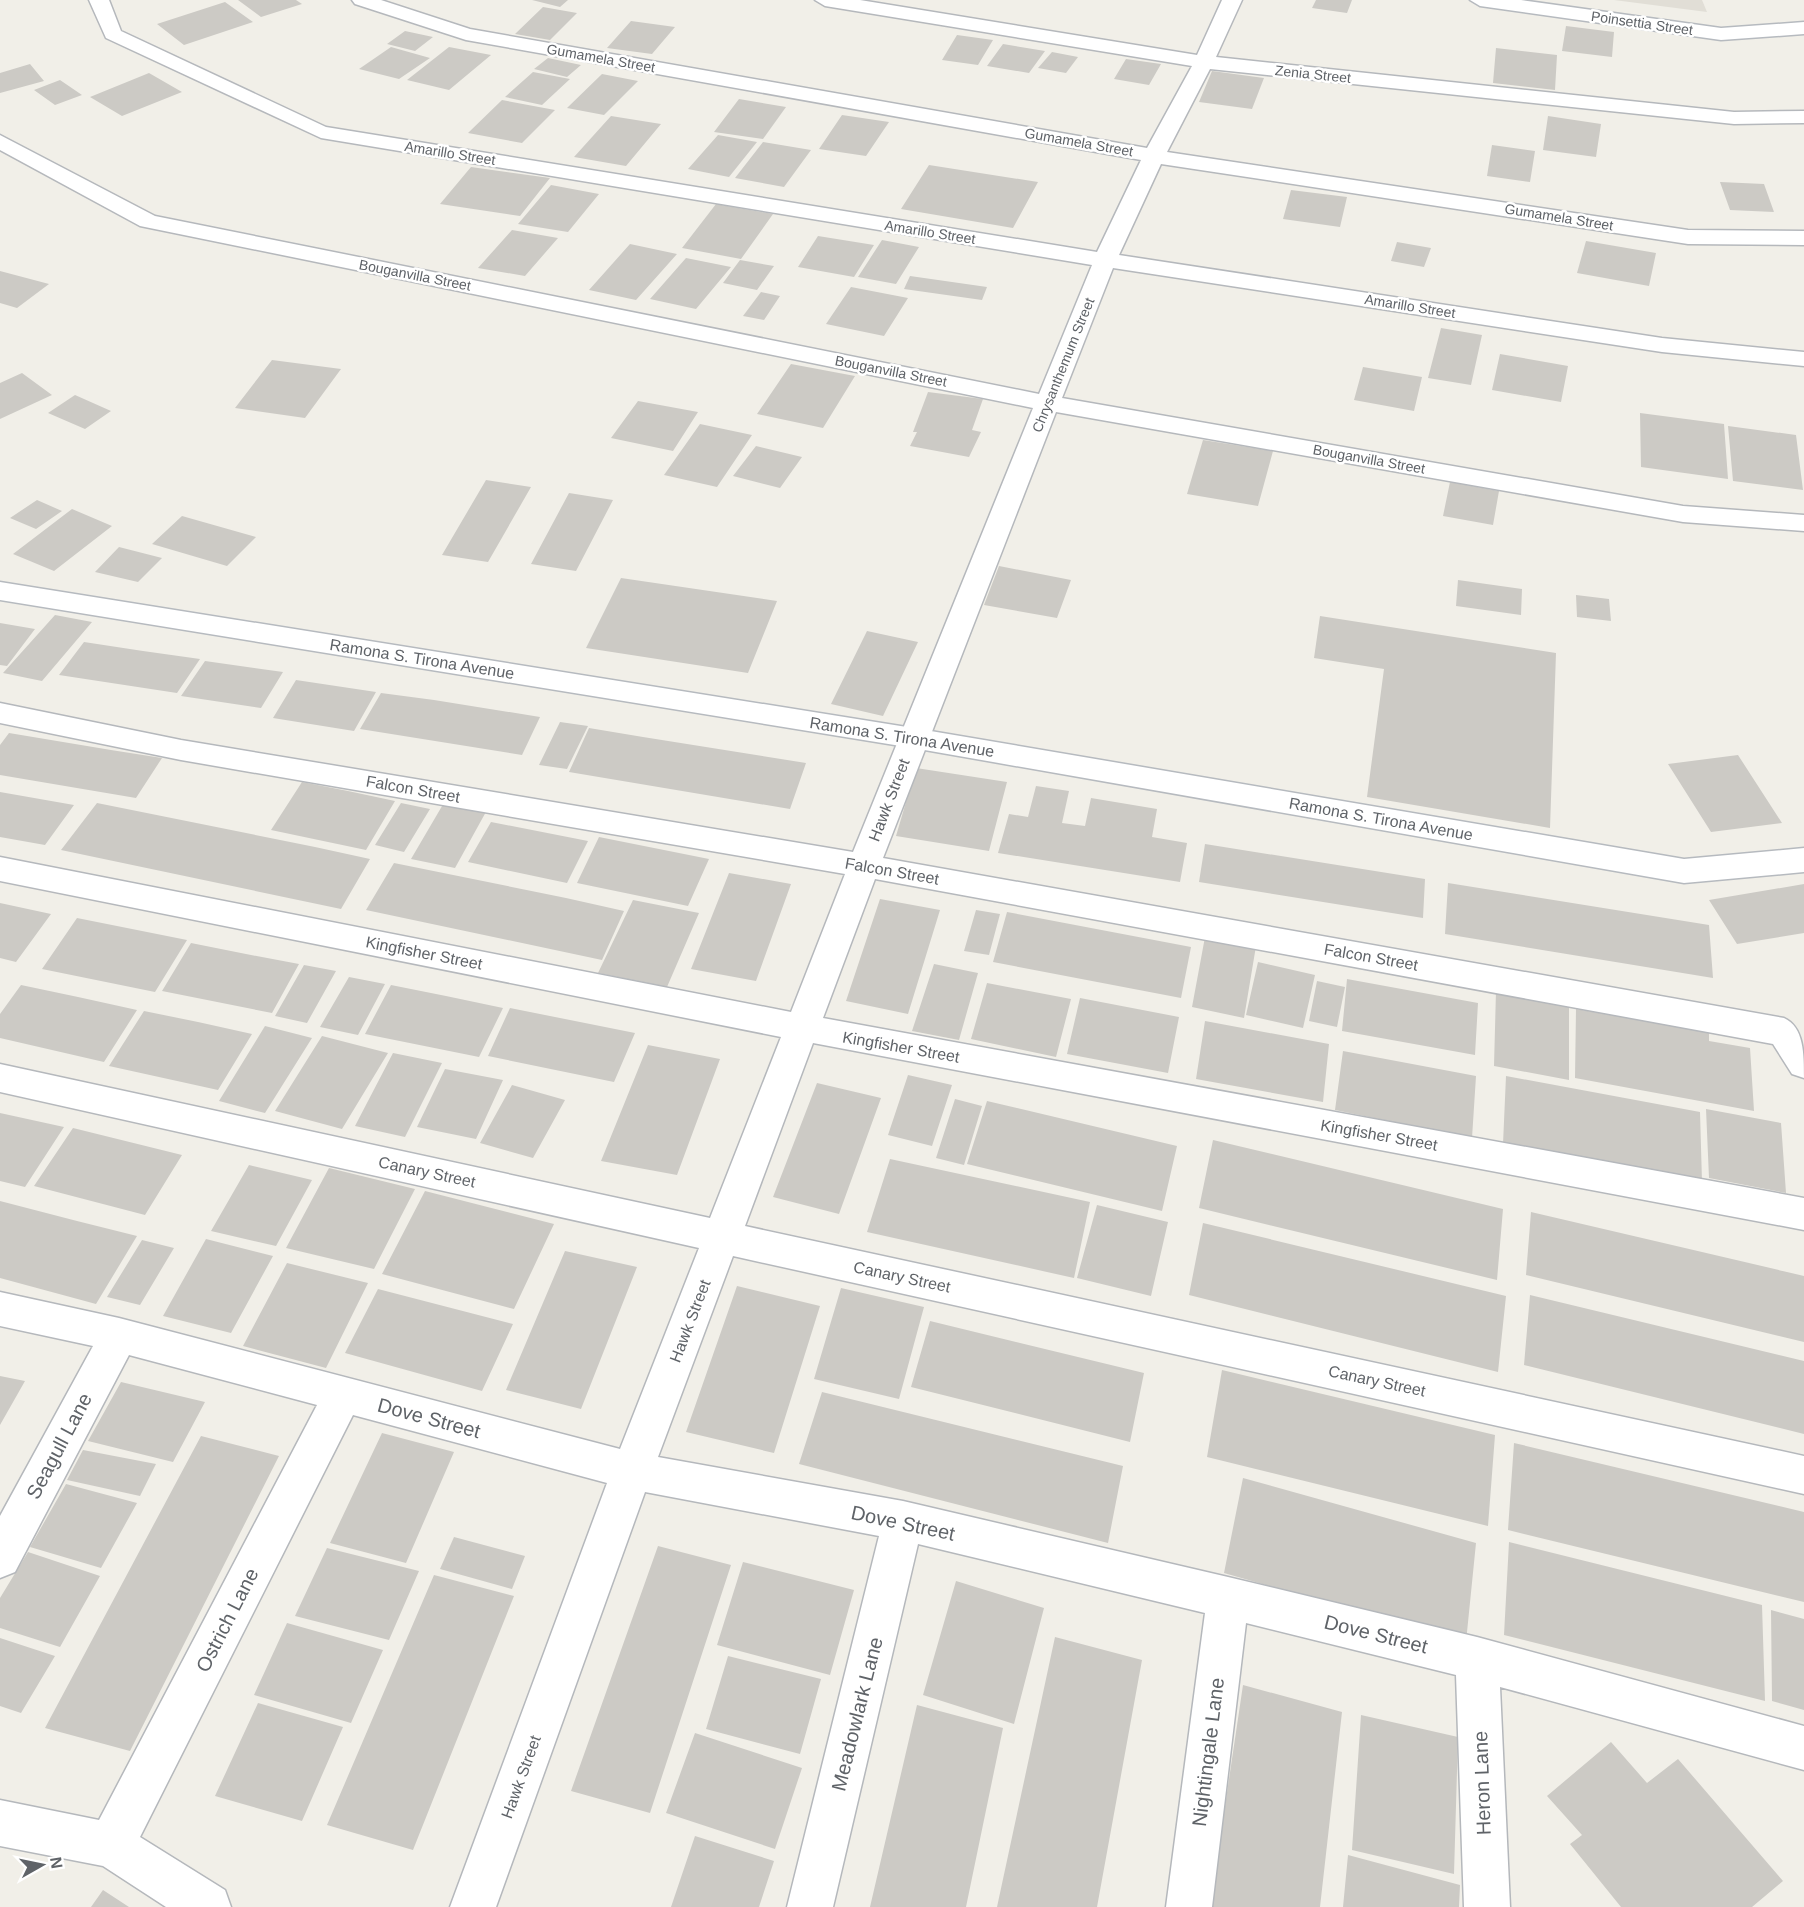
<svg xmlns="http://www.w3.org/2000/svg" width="1804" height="1907" font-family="Arial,sans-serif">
	<rect width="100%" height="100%" fill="#f1efe8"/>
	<path fill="#e1ded6" d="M1614,0h88l5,12z"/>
	<path fill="#cccac5" d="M238,0h58l6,4 -41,13z
		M532,0h36l-8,7z
		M1316,0h36l-5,13 -35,-5z
		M225,2l28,20 -69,23 -27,-21z
		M543,7l34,6 -27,27 -35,-6z
		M631,21l44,6 -23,27 -45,-6z
		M1566,26l48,6 -2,25 -50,-6z
		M405,31l28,6 -18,14 -28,-7z
		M957,35l36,5 -15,25 -36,-5z
		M1003,44l42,7 -16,22 -42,-7z
		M391,47l39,11 -31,21 -40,-10z
		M449,47l42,8 -42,35 -42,-10z
		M1496,48l61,7 -2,35 -62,-7z
		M1052,52l26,5 -12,16 -28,-5z
		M548,58l33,7 -14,12 -33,-8z
		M1126,59l35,5 -12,21 -35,-6z
		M30,64l14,17 -44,12v-20z
		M1212,71l52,7 -12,31 -53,-7z
		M533,72l37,7 -28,26 -37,-8z
		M149,73l33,19 -60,24 -32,-19z
		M602,74l36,7 -34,34 -37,-7z
		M60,80l22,15 -27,10 -21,-15z
		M739,99l47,8 -23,32 -49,-7z
		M502,100l53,10 -33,33 -54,-10z
		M842,115l47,7 -23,34 -47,-7z
		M611,116l50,8 -35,42 -52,-9z
		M1548,116l53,8 -5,33 -53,-7z
		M718,135l39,7 -28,35 -41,-8z
		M763,142l48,8 -27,37 -49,-9z
		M1492,145l43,6 -5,31 -43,-6z
		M929,165l109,17 -25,46 -112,-19z
		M471,167l79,11 -30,38 -80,-12z
		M1720,182l44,2 10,28 -44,-2z
		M551,185l48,9 -31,38 -50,-8z
		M1291,190l56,7 -7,30 -57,-8z
		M716,204l57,10 -32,45 -59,-11z
		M512,230l46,8 -33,38 -47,-8z
		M818,236l56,9 -20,32 -56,-10z
		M882,240l37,7 -23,37 -38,-7z
		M1586,241l70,12 -7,33 -72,-13z
		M1397,242l34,6 -7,19 -33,-6z
		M630,244l47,10 -41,46 -47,-10z
		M686,258l45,9 -35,42 -46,-10z
		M740,260l34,6 -17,24 -34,-7z
		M0,271l49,13 -32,24 -17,-5z
		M910,276l77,11 -5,13 -78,-11z
		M851,287l57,11 -24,38 -58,-12z
		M761,292l19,4 -16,24 -21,-4z
		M1441,328l41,7 -11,50 -43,-7z
		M1500,354l68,12 -7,36 -69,-12z
		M272,360l69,9 -36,49 -70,-10z
		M791,364l64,12 -32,52 -66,-14z
		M1363,367l59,10 -8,34 -60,-11z
		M22,373l30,22 -52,24v-36z
		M928,392l55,7 -11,31 9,2 -12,25 -59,-11 7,-14h-4z
		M75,395l36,16 -26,18 -37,-16z
		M638,401l60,11 -25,39 -62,-13z
		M1640,413l84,11 4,55 -87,-12z
		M700,424l52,11 -35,52 -53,-12z
		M1728,426l68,9 7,55 -70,-9z
		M1203,440l70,11 -15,55 -71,-12z
		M756,446l46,11 -22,31 -47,-12z
		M486,480l45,7 -43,75 -46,-7z
		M1450,482l49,9 -6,34 -50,-9z
		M569,493l44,7 -37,71 -45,-7z
		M37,500l25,11 -26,18 -26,-11z
		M72,509l40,17 -58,45 -41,-17z
		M182,516l74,21 -29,29 -75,-22z
		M119,547l43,11 -24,24 -43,-10z
		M999,566l72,14 -14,38 -73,-13z
		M621,578l156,23 -29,72 -162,-25z
		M1458,580l64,9 -1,26 -65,-9z
		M1576,595l33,4 2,22 -34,-4z
		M55,615l37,7 -50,59 -39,-8z
		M1320,616l236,37 -6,175 -183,-31 17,-128 -70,-11z
		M0,623l35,6 -28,37 -7,-1z
		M867,631l51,11 -35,74 -52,-12z
		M84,642l59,9 57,8 -23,34 -118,-18z
		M205,661l78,11 -22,36 -80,-12z
		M296,680l80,12 -22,39 -81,-13z
		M381,693l53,7 106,17 -18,38 -162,-26z
		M560,722l28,4 -21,43 -28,-4z
		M589,728l54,9 163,26 -16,46 -221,-37z
		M9,733l102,17 51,8 -26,40 -136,-23v-30z
		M1738,755l44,68 -71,9 -43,-68z
		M916,768l91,14 -18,69 -93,-15z
		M302,782l46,9 47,10 -29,49 -95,-20z
		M1036,786l33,5 -7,32 23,3 6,-28 66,11 -5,28 35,6 -7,39 -182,-29 11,-39 19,3z
		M0,792l74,13 -29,40 -45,-8z
		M445,801l42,9 -32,58 -44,-9z
		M97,803l218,44 55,12 -29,50 -280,-59z
		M401,803l29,6 -26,43 -29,-7z
		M491,822l97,19 -21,42 -99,-21z
		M599,837l110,22 -21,47 -111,-23z
		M1205,844l220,35 -2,39 -224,-36z
		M394,863l172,35 58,13 -22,49 -236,-50z
		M729,873l62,11 -35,97 -65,-12z
		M1448,883l261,42 4,53 -268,-44z
		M1804,884v49l-67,11 -28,-44z
		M880,899l60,11 -32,104 -62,-13z
		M633,900l66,13 -32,74 -69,-14z
		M0,903l51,11 -35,48 -16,-4z
		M976,910l24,4 -11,41 -25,-4z
		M1007,912l184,35 -10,51 -188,-36z
		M77,918l110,22 -32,52 -113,-23z
		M1205,937l51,9 -12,72 -52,-11z
		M191,943l55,11 53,10 -27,49 -110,-22z
		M1258,962l57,13 -12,53 -57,-13z
		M934,964l44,9 -19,67 -47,-9z
		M304,965l32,6 -29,52 -32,-7z
		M349,977l36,7 -27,51 -38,-8z
		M1347,979l131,24 -3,52 -133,-24z
		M1317,981l28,6 -8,40 -28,-6z
		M987,983l84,16 -15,58 -85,-18z
		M21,985l57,12 59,13 -33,52 -104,-24v-24z
		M391,985l55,11 57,12 -24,49 -114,-23z
		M1496,991l73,13v76l-75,-14z
		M1080,998l99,19 -11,56 -101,-19z
		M510,1008l125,25 -21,49 -126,-26z
		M1576,1009l133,23v9l41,7 4,63 -179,-33z
		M144,1011l54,11 54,12 -34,56 -109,-24z
		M1205,1021l124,23 -6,58 -127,-23z
		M265,1026l47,12 -47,75 -46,-12z
		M322,1036l66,17 -46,76 -67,-18z
		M648,1045l72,14 -43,116 -76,-14z
		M1343,1051l133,25 -4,62 -137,-28z
		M393,1053l49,10 -37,74 -50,-11z
		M445,1069l58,11 -27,59 -59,-12z
		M908,1075l44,10 -20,61 -44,-11z
		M1506,1076l194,36 2,70 -199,-38z
		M817,1083l64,15 -42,116 -66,-17z
		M512,1085l53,15 -32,58 -53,-15z
		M955,1099l27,7 -18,59 -28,-7z
		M987,1101l190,45 -15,65 -195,-47z
		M1706,1109l75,14 5,70 -77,-15z
		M0,1113l64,14 -39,60 -25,-6z
		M73,1128l109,27 -37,60 -111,-29z
		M1213,1140l290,69 -6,71 -298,-72z
		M890,1159l200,43 -16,76 -207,-46z
		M249,1165l63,15 -36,66 -65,-15z
		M329,1168l86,21 -41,80 -88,-21z
		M425,1191l129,33 -40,85 -132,-35z
		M0,1201l77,20 60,15 -41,68 -96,-26z
		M1097,1205l71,17 -17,74 -74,-18z
		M1531,1212l273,64v66l-278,-67z
		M1203,1223l303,73 -8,76 -309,-77z
		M206,1239l67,17 -42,77 -68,-17z
		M142,1240l32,8 -34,57 -33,-8z
		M565,1251l72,16 -56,142 -75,-19z
		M287,1263l81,20 -42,85 -83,-22z
		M737,1286l83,20 -46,147 -88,-21z
		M841,1288l83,19 -25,92 -85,-20z
		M378,1289l135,35 -31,67 -137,-38z
		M1530,1295l274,66v73l-280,-69z
		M930,1321l214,52 -14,69 -219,-55z
		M1222,1370l273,65 -7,91 -281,-69z
		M0,1376l25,5 -25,44z
		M121,1382l84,20 -32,60 -85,-21z
		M822,1392l301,74 -15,77 -309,-79z
		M382,1433l72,19 -48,111 -76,-20z
		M201,1436l78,20 -149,295 -85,-23z
		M1514,1443l290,69v90l-296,-72z
		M83,1450l73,14 -16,32 -73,-16z
		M1243,1478l233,65 -10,99 -242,-69z
		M66,1484l71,19 -36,65 -71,-21z
		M454,1537l71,19 -13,33 -72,-20z
		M1509,1542l253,63 3,96 -261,-66z
		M658,1546l73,19 -81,248 -79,-22z
		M327,1548l92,23 -30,69 -94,-24z
		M28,1552l72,24 -40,71 -60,-19v-30z
		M743,1562l111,28 -24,85 -113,-30z
		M434,1575l80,21 -101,254 -86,-25z
		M956,1581l88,27 -30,116 -91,-29z
		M1771,1610l33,9v91l-32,-9z
		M287,1623l96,27 -32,73 -97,-28z
		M1055,1637l87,23 -45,247h-100z
		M0,1638l55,18 -34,57 -21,-7z
		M728,1656l93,23 -21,75 -94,-25z
		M1243,1685l99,27 -22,195h-110z
		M258,1703l85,24 -41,94 -87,-25z
		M917,1705l86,23 -37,179h-96z
		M1361,1715l97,22 -4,137 -102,-24z
		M695,1733l107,35 -27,81 -109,-36z
		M1611,1742l36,41 31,-24 105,122 -31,26h-131l-51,-63 12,-9 -35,-39z
		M695,1836l79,25 -15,46h-88z
		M1348,1855l112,30 -1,22h-116z
		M103,1890l26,17h-38z"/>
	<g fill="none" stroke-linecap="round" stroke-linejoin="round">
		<defs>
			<path id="street" d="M89,0h20l12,31 205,96 771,125 44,-92 -675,-120 -111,-36 -3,-4h29l89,29 677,119 45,-82 -367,-60 -10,-6h45l337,55 25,-55h20l-26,57 518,55 70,-1v12l-70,1 -524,-55 -43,83 521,78 116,1v14l-116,-1 -527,-80 -42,91 543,83 142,14v14l-142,-14 -549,-84 -51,130 621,108 121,9v16l-121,-9 -627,-110 -173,446 901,160c20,9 20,36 20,60l-12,-4 -19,-30 -898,-165 -52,139 981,180v32l-991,-187 -68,183 1059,230v38l-1071,-238 -75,201 245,44 325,76 249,60 327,89v44l-304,-83 10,220h-46l-8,-232 -210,-52 -34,284h-46l39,-294 -287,-69 -85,363h-46l92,-371 -234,-44 -149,415h-46l157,-424 -254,-68 -213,422 85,53 6,17h-65l-63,-41 -103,-20v-46l99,20 218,-415 -188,-50 -114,217 -15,6v-62l93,-170 -93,-20v-34l119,26 501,131 79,-201 -699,-156v-28l710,154 71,-181 -781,-156v-24l791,155 54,-138 -664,-114 -181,-37v-20l181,37 672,112 180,-444 -893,-182 -140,-76v-15l155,81 884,178 53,-129 -771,-127 -215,-100z"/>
			<path id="secondary" d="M1470,0h51l200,28 83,-6v12l-83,6 -241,-34z
				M0,582l913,146 771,131 120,-11v24l-120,11 -771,-135 -913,-148z"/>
		</defs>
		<use href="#street" stroke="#b5b8bc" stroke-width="3"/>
		<use href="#secondary" stroke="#b6babf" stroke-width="3"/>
		<use href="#street" fill="#fff" fill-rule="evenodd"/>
		<use href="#secondary" fill="#fff" fill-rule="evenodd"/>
	</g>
	<g text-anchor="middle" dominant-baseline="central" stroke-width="5" stroke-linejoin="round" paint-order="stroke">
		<g font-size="14" fill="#5f6368" stroke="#fff">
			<text transform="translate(1642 23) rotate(8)">Poinsettia Street</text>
			<text transform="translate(601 58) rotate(10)">Gumamela Street</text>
			<text transform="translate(1313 74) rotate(6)">Zenia Street</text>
			<text transform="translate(1079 142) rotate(10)">Gumamela Street</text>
			<text transform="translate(450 153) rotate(9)">Amarillo Street</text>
			<text transform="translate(1559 217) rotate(9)">Gumamela Street</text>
			<text transform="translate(930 232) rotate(9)">Amarillo Street</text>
			<text transform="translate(415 275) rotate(11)">Bouganvilla Street</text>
			<text transform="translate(1410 306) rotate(9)">Amarillo Street</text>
			<text transform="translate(1063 365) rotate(-68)">Chrysanthemum Street</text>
			<text transform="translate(891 371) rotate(11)">Bouganvilla Street</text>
			<text transform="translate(1369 459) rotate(10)">Bouganvilla Street</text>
		</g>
		<g font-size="16" fill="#5f6368" stroke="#fff">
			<text transform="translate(422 659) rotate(9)">Ramona S. Tirona Avenue</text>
			<text transform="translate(902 737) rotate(9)">Ramona S. Tirona Avenue</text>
			<text transform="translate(413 789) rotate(10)">Falcon Street</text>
			<text transform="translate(889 800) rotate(-69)">Hawk Street</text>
			<text transform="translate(1381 819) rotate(10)">Ramona S. Tirona Avenue</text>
			<text transform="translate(892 871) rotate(10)">Falcon Street</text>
			<text transform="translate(424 953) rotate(11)">Kingfisher Street</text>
			<text transform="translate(1371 957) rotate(10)">Falcon Street</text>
			<text transform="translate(901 1047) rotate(10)">Kingfisher Street</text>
			<text transform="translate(1379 1135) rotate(10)">Kingfisher Street</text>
			<text transform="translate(427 1172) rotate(12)">Canary Street</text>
			<text transform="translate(902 1277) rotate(12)">Canary Street</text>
			<text transform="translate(690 1321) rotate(-69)">Hawk Street</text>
			<text transform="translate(1377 1381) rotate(12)">Canary Street</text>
			<text transform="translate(521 1777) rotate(-70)">Hawk Street</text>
		</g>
		<g font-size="20" fill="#5f6368" stroke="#fff">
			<text transform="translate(429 1418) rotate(15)">Dove Street</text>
			<text transform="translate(59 1446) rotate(-62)">Seagull Lane</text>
			<text transform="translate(903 1523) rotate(12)">Dove Street</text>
			<text transform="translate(227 1620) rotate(-63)">Ostrich Lane</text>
			<text transform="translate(1376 1634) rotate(14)">Dove Street</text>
			<text transform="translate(857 1714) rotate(-76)">Meadowlark Lane</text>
			<text transform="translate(1208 1752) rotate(-83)">Nightingale Lane</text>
			<text transform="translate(1482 1783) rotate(-92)">Heron Lane</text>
		</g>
	</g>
	<g transform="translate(42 1865) rotate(81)" stroke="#ffffff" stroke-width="4.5" paint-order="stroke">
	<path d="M0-4.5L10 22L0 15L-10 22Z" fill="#5f6368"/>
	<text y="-9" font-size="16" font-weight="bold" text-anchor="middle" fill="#5f6368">N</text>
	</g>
</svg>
